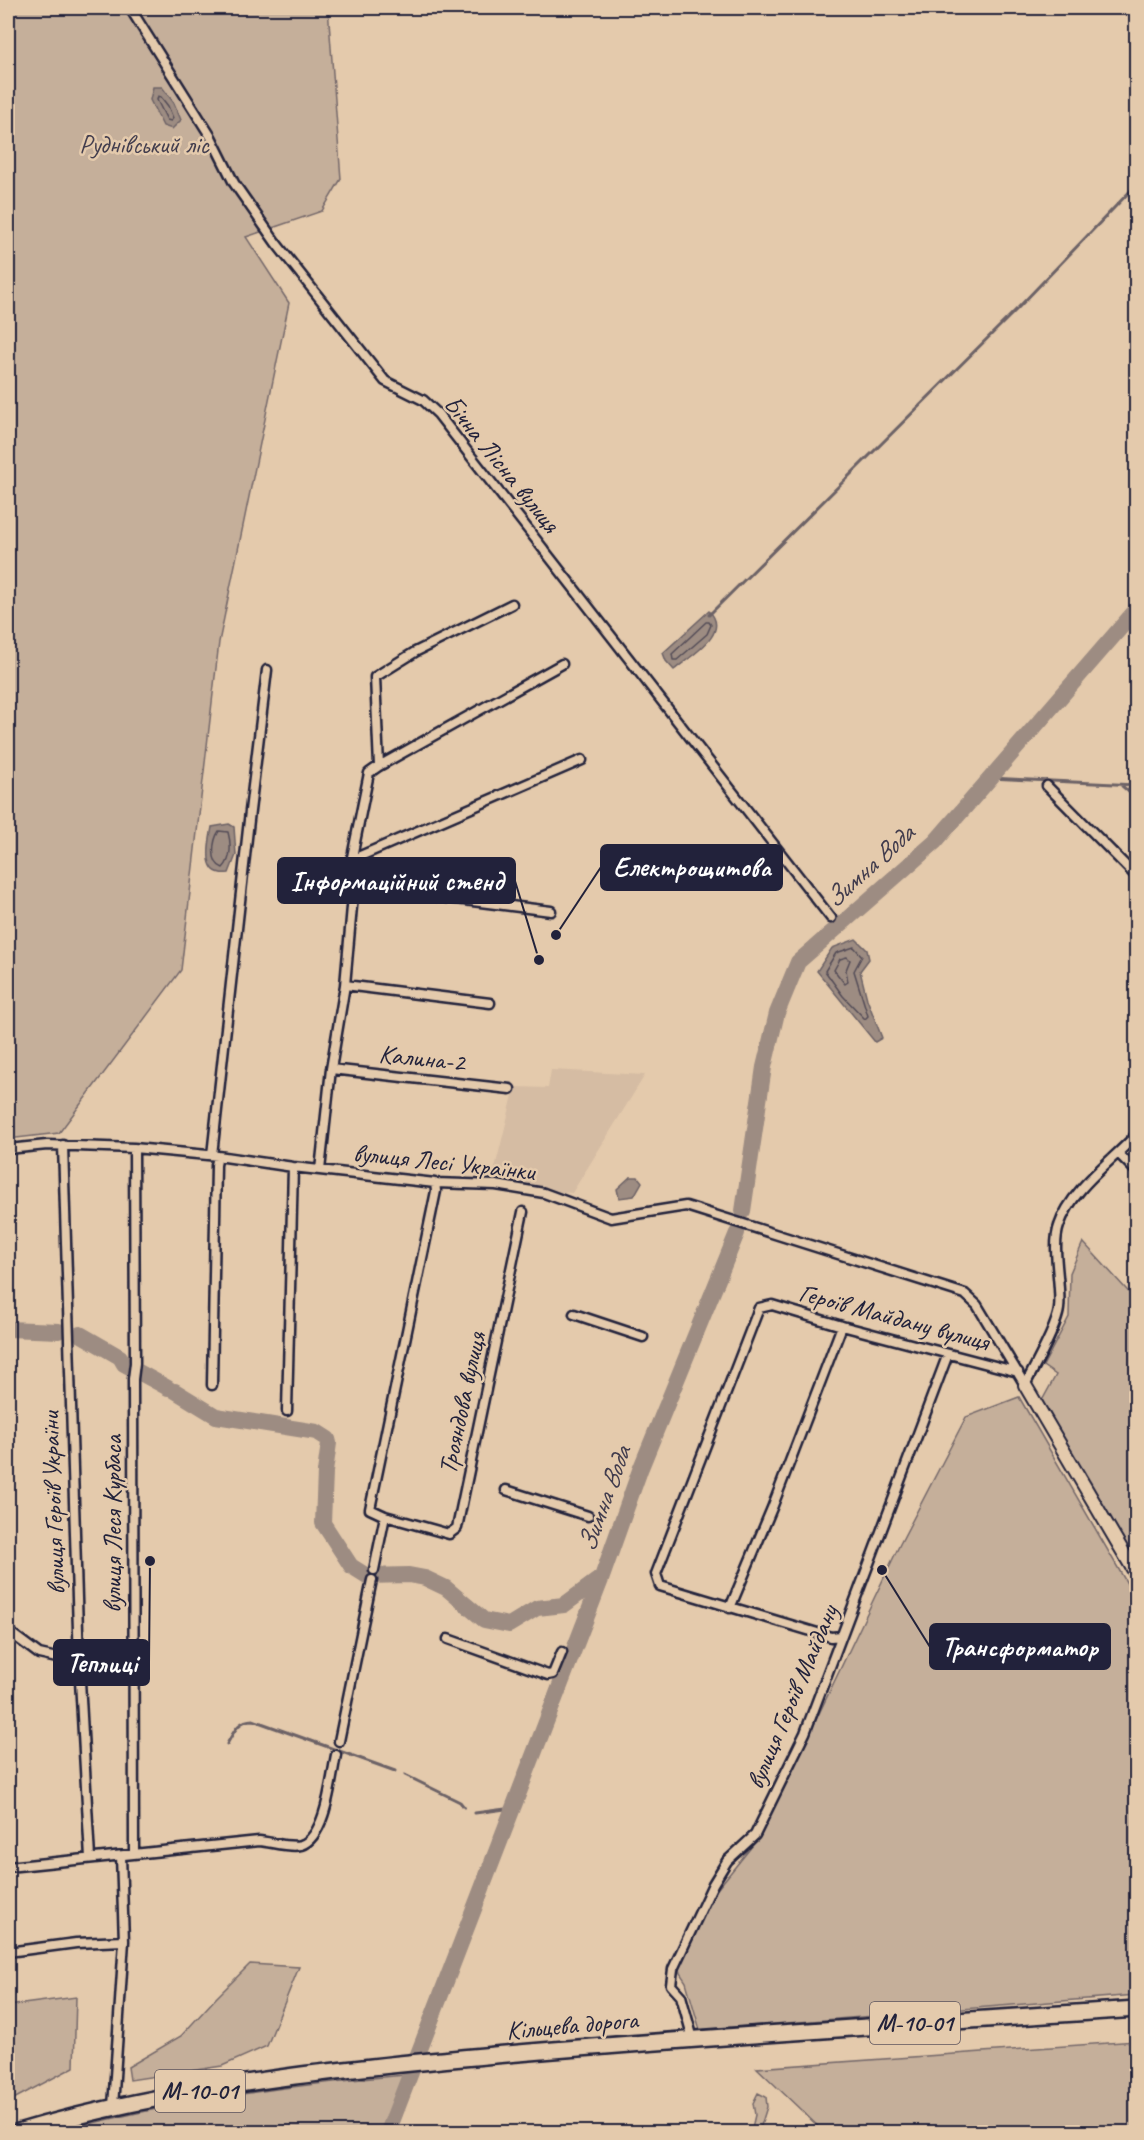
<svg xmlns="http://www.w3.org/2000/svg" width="1144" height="2140" font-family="Caveat,sans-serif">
	<rect width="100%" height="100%" fill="#e4caac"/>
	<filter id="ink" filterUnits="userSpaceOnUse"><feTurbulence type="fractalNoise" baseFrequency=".0167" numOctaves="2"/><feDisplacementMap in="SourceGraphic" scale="12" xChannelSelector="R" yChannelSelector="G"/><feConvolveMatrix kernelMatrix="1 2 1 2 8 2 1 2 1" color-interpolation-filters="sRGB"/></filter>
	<g filter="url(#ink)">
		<path fill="#d5bca3" d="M551,1070l94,5 -73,118 -41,-3 -40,-6 24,-97 33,1z"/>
		<path fill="#c5af9a" stroke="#74686a" stroke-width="1.5" d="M8,8h320l13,171 -19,32 -76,26 43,66 -70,339 -38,328 -122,163 -51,6z
			M1083,1242l53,58v267l-98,-159 18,-33 -13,-9 26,-49 1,-44z
			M1019,1397l117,202v396l-436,35 -14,-48 -6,-9 -4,-16 34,-59 51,-63 139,-291 66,-127z
			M250,1964l49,3 -32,79 -45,20 -92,14 -2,-13 53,-31 35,-38z
			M76,1997l-2,70 -66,35v-96z
			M1136,2041v91h-312l-67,-64z
			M405,2075l-23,57h-324c113,-31 230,-47 347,-57z
			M758,2093l8,4 1,10 -8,25h-8l4,-17 -2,-12z"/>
		<path fill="#9d8c82" stroke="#6c6266" stroke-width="1.5" d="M153,87h9l12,16 7,17 -9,9 -9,-3 -13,-26z
			M709,611c23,22 -19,45 -35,59l-8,-9 -3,-8z
			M229,824l5,3 2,28 -7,18c-28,4 -20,-29 -17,-46z
			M856,939l11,11 2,9 -9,12 7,28 15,39 -7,4 -58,-71 15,-23z
			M630,1177h8l4,5 -8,14 -15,2 -2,-9z"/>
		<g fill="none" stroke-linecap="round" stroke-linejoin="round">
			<path stroke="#534c57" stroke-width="1.5" d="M158,96l3,1 7,9 5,12 -2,3 -4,-1 -10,-20z
				M706,622h3l2,3 -4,9 -30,26h-4l-1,-6z
				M219,831l9,1c3,11 4,27 -5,36 -14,-5 -10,-28 -4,-37z
				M854,947l8,9 -8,15 14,45 -3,3 -22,-23 -18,-25 11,-18z
				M847,957l3,3 -4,10 2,12 -3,2 -11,-14 6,-11z"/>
			<path stroke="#6c6266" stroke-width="3" d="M709,615l309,-307 118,-123
				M990,778l146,7
				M1122,786l14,12
				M227,1744c7,-12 11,-24 26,-24l142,51
				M405,1775l55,27 4,5
				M475,1813l38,-5"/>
			<path stroke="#9d8c82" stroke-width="16" d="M743,1211l21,-144 13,-54 21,-51 137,-120 201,-232
				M8,1329l51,2
				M80,1334l40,23 4,7 44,24
				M175,1391l41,25 101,16 11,7 1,4 -4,29 -2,51 28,43 16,10 42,-1 16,3 21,10 38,32 25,5 28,-17 27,-3 38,-28 38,-107 97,-237
				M388,2132l214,-555"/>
			<defs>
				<path id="street" d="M130,8l81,129 23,46 42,60 109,138 38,19 15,14 393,504
					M512,604l-97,48 -40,25 4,89 -10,7 -18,89 3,12 15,14 182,23
					M379,766l183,-102
					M1047,786l89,90
					M351,862l7,-5 224,-97
					M345,985l145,18
					M331,1069l179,20
					M63,1145l16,518 11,195
					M8,1149l39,-4 87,3 84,8 75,11 142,16 61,2 48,8 67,25 75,-12 279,88 12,11 48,80
					M1119,1154l17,17
					M212,1155l38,-344 17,-141
					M320,1170l11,-101 14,-84 10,-112
					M435,1183l1,8 -66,318 15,7 64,18 8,-6 66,-316
					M574,1314l69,23
					M212,1385l4,-220 2,-9
					M1025,1385c9,-17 32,-58 34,-76 3,-23 -8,-61 0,-83 12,-37 52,-64 77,-91
					M287,1411l6,-244
					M506,1490l82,26
					M374,1570l11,-54
					M730,1608l42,-100 70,-182
					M8,1631l31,23 40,9
					M841,1636l-10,1 -171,-51 -4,-12 103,-266 13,-3 70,21 176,46
					M448,1639l100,36 5,-1 9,-22
					M339,1741l33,-161
					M134,1854l-1,-475 2,-16 -1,-215
					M8,1867l251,-26c12,1 31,7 42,4 25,-8 30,-66 35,-90
					M8,1952l68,-9 48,-2
					M693,2039l-12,-43 -10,-11 2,-16 40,-85 14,-23 28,-26 50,-102 143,-379
					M113,2107l11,-166 -3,-85"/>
				<path id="secondary" d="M1025,1385l111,189"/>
				<path id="highway" d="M18,2132c174,-51 356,-67 536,-82 194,-16 388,-28 582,-41"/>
			</defs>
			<use href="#street" stroke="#22223b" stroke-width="13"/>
			<use href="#secondary" stroke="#22223b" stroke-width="16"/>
			<use href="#highway" stroke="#22223b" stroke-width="20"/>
			<use href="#street" stroke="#e4caac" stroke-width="8"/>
			<use href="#secondary" stroke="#e4caac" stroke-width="12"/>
			<use href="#highway" stroke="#e4caac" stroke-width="15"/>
		</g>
	</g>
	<g text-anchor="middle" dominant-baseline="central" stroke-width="5" stroke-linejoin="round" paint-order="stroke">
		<g fill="#e4caac" stroke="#5c545d" stroke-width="1.5">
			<rect x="870" y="2002" width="90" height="42" rx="4.5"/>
			<rect x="155" y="2070" width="90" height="42" rx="4.5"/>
		</g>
		<g font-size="24" font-weight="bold" fill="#22223b">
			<text x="915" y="2023">М-10-01</text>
			<text x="200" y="2091">М-10-01</text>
		</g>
		<g font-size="26" fill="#433e4e" stroke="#e4caac">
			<text x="144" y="144">Руднівський ліс</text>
		</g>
		<g font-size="26" fill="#22223b" stroke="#e4caac">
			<text transform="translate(502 464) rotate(51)">Бічна Лісна вулиця</text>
			<text transform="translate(422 1058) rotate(6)">Калина-2</text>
			<text transform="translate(444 1162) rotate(6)">вулиця Лесі Українки</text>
			<text transform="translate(894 1317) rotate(15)">Героїв Майдану вулиця</text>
			<text transform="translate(462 1403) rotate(-78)">Трояндова вулиця</text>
			<text transform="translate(53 1503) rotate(-92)">вулиця Героїв України</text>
			<text transform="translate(112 1524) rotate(-90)">вулиця Леся Курбаса</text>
			<text transform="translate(792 1697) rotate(-67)">вулиця Героїв Майдану</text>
			<text transform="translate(572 2025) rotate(-5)">Кільцева дорога</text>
		</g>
		<g font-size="27" font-style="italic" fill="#413c4d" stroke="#e4caac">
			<text transform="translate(869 866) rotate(-42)">Зимна Вода</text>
			<text transform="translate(604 1499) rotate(-70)">Зимна Вода</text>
		</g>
	</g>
	<path fill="none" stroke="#22223b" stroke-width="2" d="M556 935L601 867M539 960L515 881M882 1570L930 1647M150 1561L149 1662"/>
	<g fill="#22223b" stroke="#e4caac" stroke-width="2">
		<circle cx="556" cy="935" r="6"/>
		<circle cx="539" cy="960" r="6"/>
		<circle cx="882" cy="1570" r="6"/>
		<circle cx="150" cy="1561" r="6"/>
	</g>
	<g fill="#22223b" stroke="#22223b" stroke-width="2">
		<rect x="601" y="845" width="181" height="45" rx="6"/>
		<rect x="278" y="858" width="237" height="45" rx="6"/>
		<rect x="930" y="1624" width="180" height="45" rx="6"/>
		<rect x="54" y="1640" width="95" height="45" rx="6"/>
	</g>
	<g font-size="27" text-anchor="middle" font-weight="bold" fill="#fff">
		<text x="692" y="876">Електрощитова</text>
		<text x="397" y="890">Інформаційний стенд</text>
		<text x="1020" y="1656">Трансформатор</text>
		<text x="102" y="1672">Теплиці</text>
	</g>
	<rect width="1144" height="2140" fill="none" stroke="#e4caac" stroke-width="30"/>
	<rect x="15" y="15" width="1114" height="2110" fill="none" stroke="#22223b" stroke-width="2" filter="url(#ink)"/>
</svg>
